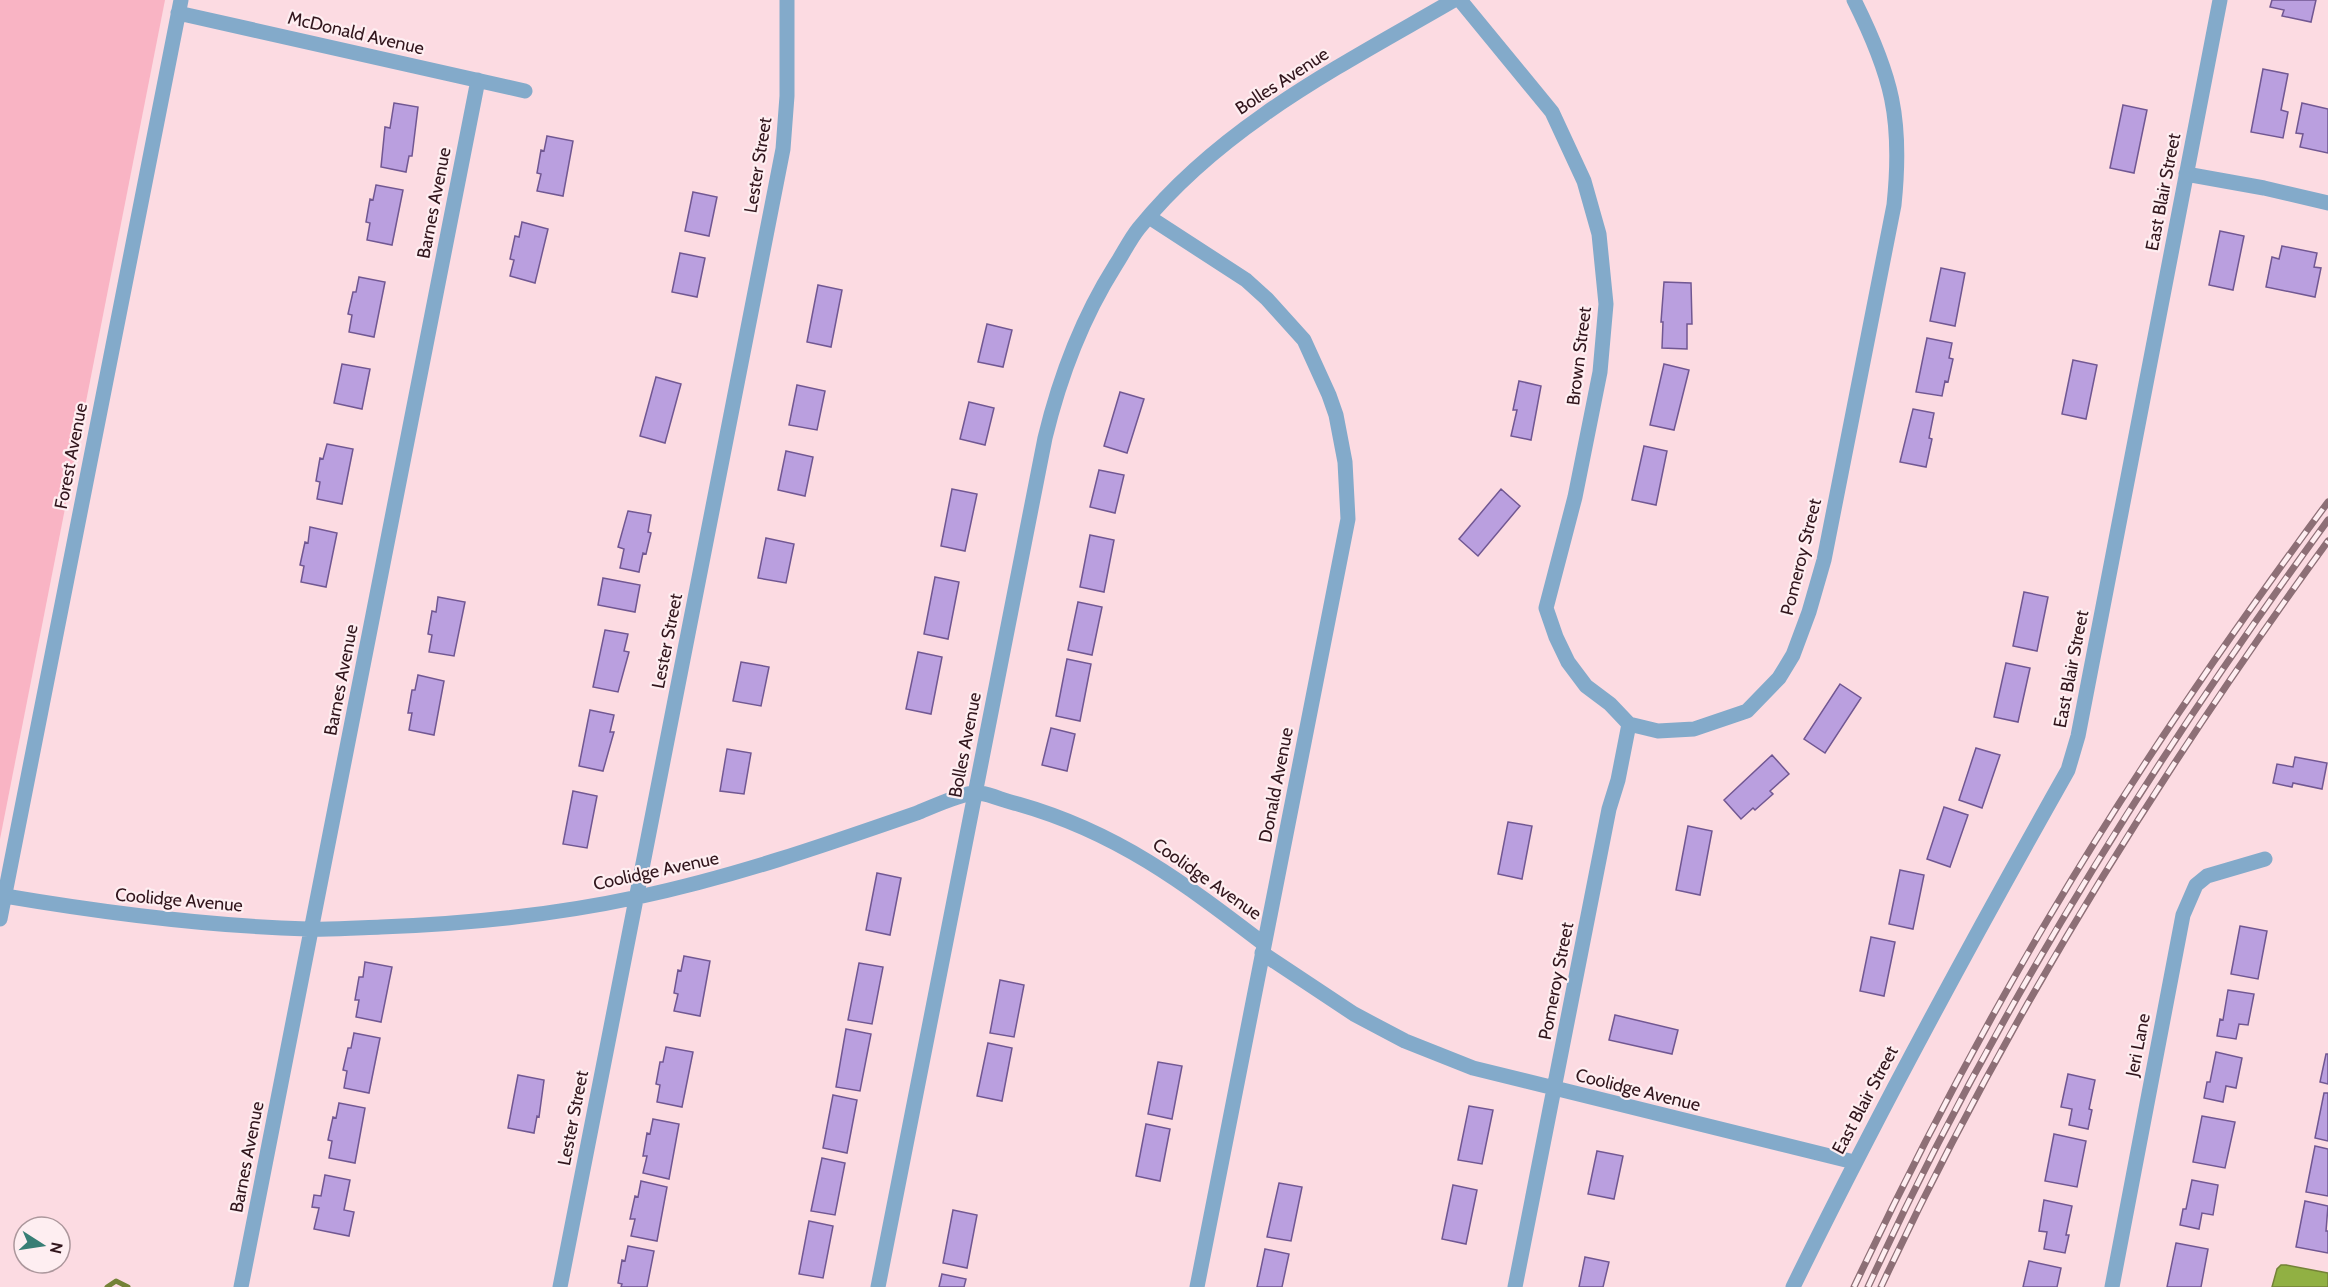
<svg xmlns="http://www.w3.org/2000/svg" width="2328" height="1287" font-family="Cabin,sans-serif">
	<rect width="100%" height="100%" fill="#fcdbe2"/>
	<path fill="#f9b4c4" d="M0,0h165l-165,839z"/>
	<path fill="#91b043" stroke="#748237" stroke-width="1.5" d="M2281,1265h5l42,8v14h-56l5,-18z"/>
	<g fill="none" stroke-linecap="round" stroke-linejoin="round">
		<path stroke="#748237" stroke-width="5" d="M107,1287l9,-6 12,6"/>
	</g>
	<path fill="#ba9fdf" stroke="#715792" stroke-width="1.5" d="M2272,0h44l-5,22 -29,-6 2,-6 -14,-3z
		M2263,69l25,5 -7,36 7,2 -5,26 -32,-6z
		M394,103l24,4 -6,49h-3l-3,16 -25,-5 4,-40 5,1z
		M2302,103l26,6v44l-28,-6 3,-13 -7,-1z
		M2123,105l24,5 -13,63 -24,-5z
		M547,136l26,5 -10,55 -26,-5 4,-17 -4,-1 4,-23 3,1z
		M376,185l27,5 -11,55 -25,-5 3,-17 -4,-1 4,-23 3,1z
		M693,192l24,5 -8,39 -24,-5z
		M522,222l26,7 -13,54 -25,-7 4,-16 -4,-1 5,-23 4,1z
		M2220,231l24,5 -11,54 -24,-5z
		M2282,246l35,7 -3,14 7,1 -6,29 -49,-10 6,-30 7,2z
		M680,253l25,5 -8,39 -25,-5z
		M1941,268l24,5 -10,53 -25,-5z
		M359,277l26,5 -11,55 -25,-5 3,-17 -4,-1 5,-22h3z
		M1664,282l27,1 1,41h-5v25l-25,-1 1,-26h-2z
		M818,285l24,5 -11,57 -24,-5z
		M987,324l25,6 -9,37 -25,-5z
		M1927,338l25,5 -3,15 4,1 -5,23 -3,-1 -3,15 -26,-4z
		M2073,360l24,5 -11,54 -24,-5z
		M342,364l28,5 -8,40 -28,-6z
		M1664,364l25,6 -15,60 -24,-5z
		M656,377l25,7 -16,59 -25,-7z
		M1519,381l22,5 -10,54 -20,-4 6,-26h-4z
		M797,385l28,6 -8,39 -28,-5z
		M1120,392l24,7 -17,54 -23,-7z
		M969,402l25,6 -9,37 -25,-6z
		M1913,409l21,4 -5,25 3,1 -6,28 -26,-5z
		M327,444l26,5 -11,55 -25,-5 3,-17 -4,-1 4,-23 3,1z
		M1644,446l23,5 -11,54 -24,-5z
		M786,451l27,6 -8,39 -27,-6z
		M1099,470l25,5 -9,38 -25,-6z
		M952,489l25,5 -12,57 -24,-5z
		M1501,489l19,17 -42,50 -19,-17z
		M628,511l23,4 -3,17 3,1 -5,21 -3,-1 -4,19 -19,-4 4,-19 -6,-2z
		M310,527l27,6 -11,54 -25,-5 3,-16 -4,-1 5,-23 3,1z
		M1090,535l24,5 -10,52 -24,-5z
		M766,538l28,6 -8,39 -28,-5z
		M935,577l24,5 -11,57 -24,-5z
		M603,578l37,7 -5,27 -37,-7z
		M2024,592l24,5 -11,54 -24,-5z
		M438,597l27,5 -11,54 -25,-4 3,-17 -4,-1 4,-23 4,1z
		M1078,602l24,5 -10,48 -24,-5z
		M605,630l23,4 -4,17 5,1 -11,40 -25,-5z
		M918,652l24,5 -11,57 -25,-5z
		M1067,659l24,5 -11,57 -24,-5z
		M741,662l28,5 -8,39 -28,-5z
		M2006,663l24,5 -12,54 -24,-5z
		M418,675l26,6 -10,54 -25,-5 3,-17h-4l4,-23h3z
		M1840,684l21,14 -36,55 -21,-14z
		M590,710l24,5 -4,17h4l-11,39 -24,-5z
		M1051,728l24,6 -8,37 -25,-6z
		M1976,748l24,7 -18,53 -23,-8z
		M727,749l24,4 -7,41 -24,-3z
		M1772,755l17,19 -19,17 3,3 -18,16 -2,-2 -12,11 -17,-19z
		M2295,757l32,6 -5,26 -29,-6 -1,4 -19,-4 4,-19 16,3z
		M573,791l24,5 -10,52 -24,-4z
		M1944,807l24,8 -18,52 -23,-8z
		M1508,822l24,4 -10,53 -24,-5z
		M1688,826l24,5 -12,64 -24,-5z
		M1900,870l24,5 -11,54 -24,-5z
		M877,873l24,5 -11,57 -24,-5z
		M2240,926l27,5 -9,48 -27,-5z
		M1871,937l24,5 -11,54 -24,-5z
		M684,956l26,5 -10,55 -26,-5 4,-17 -4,-1 4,-23 3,1z
		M365,962l27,5 -11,55 -25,-5 3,-17h-4l4,-23h4z
		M859,963l24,4 -11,57 -24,-4z
		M1000,980l24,5 -10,52 -24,-4z
		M2228,990l26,4 -6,31 -9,-1 -3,15 -19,-3 3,-17 3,1z
		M1615,1015l63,15 -6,24 -63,-14z
		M846,1029l25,5 -11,57 -24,-4z
		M354,1033l26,5 -11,55 -25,-5 3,-17 -4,-1 5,-22h3z
		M988,1043l24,5 -10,53 -25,-5z
		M666,1047l27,5 -11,55 -25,-5 3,-17 -4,-1 4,-22h3z
		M2216,1052l26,6 -6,30 -10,-2 -3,16 -19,-4 3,-16h3z
		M2326,1054h2v30l-8,-2z
		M1158,1062l24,4 -10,53 -24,-5z
		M2068,1074l27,6 -6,29 3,1 -4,19 -19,-4 3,-16 -11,-2z
		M518,1075l26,5 -5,37 -2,-1 -3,17 -26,-5z
		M2324,1093h4v48l-13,-3z
		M833,1095l24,5 -10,53 -24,-5z
		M339,1103l26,5 -10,55 -26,-5 3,-17 -4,-1 5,-23 3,1z
		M1469,1106l24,4 -11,54 -24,-4z
		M2202,1116l33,6 -10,46 -32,-6z
		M653,1119l26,5 -10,55 -26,-6 4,-17h-4l4,-23 3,1z
		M1146,1124l24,5 -10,52 -24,-5z
		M2054,1134l32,7 -9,46 -32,-6z
		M2315,1146l13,3v47l-22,-4z
		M1597,1151l26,5 -9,43 -26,-5z
		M822,1158l23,5 -10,52 -24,-4z
		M325,1175l25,5 -6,30 10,2 -5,24 -35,-7 5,-21 -7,-1 2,-12 7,1z
		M2192,1180l26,5 -5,30 -11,-2 -3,16 -19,-4 3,-16h3z
		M641,1181l26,6 -10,54 -26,-5 4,-17h-5l5,-23 3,1z
		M1279,1183l23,4 -11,54 -24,-4z
		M1453,1185l24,5 -11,54 -24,-5z
		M2044,1200l28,6 -6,29h3l-4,18 -21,-4 3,-17 -8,-1z
		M2305,1201l23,5 -2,25h2v22l-32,-6z
		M953,1210l24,5 -10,53 -24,-5z
		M809,1221l24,5 -10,52 -24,-4z
		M2176,1243l32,6 -7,38h-34z
		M628,1246l26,5 -7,36h-26l1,-3 -4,-1 4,-23 3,1z
		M1265,1249l24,5 -7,33h-25z
		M1585,1257l24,5 -6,25h-24z
		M2029,1261l32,7 -4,19h-34z
		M942,1274l24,5 -2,8h-25z"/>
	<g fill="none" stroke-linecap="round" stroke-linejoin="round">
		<path stroke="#83aaca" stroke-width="15" d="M1460,0l92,112 32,69 15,53 7,70 -6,68 -25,125 -29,111 10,29 12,25 18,24 24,18 19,20
			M178,13l347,78
			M2186,174l78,14 64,15
			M1149,217l97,63 21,19 37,41 25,55 7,20 9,47 3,57 -151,768
			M1629,724l29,7 36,-2 53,-18 32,-33 14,-23 16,-43 15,-52 70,-355c9,-86 -2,-129 -40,-205
			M5,896c100,17 201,30 303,33 24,1 49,-1 73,-2 85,-3 173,-12 257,-30 95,-20 187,-52 279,-84 15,-6 49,-22 63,-20 12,2 25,8 38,11 99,28 166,79 246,140
			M0,919l181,-919
			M1262,953l92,61 51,27 68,27 381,94
			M241,1287l237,-1207
			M560,1287l223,-1138 4,-53v-96
			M878,1287l167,-849c15,-62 36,-118 70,-172 8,-12 15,-27 24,-38 83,-103 203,-163 315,-228
			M1515,1287l94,-478 9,-29 11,-56
			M1793,1287c86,-176 179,-347 275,-517l10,-34 142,-736
			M2112,1287l71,-372 13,-30 11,-9 58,-17"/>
		<defs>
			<path id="rail" d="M1854,1287c59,-125 123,-248 194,-368 85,-144 180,-282 280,-417
				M1868,1287c125,-272 284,-526 460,-767
				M1881,1287c123,-264 276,-511 447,-746"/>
		</defs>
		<use href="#rail" stroke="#8d6f76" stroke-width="7"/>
		<use href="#rail" stroke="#feeef1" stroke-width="4.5" stroke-dasharray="14" stroke-linecap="butt"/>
	</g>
	<g text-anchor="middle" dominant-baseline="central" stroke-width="4.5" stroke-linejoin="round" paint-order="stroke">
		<g font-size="18" fill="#31151c" stroke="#feeef1">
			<text transform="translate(356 33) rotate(13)">McDonald Avenue</text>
			<text transform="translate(1282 81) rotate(-33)">Bolles Avenue</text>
			<text transform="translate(758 165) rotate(-81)">Lester Street</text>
			<text transform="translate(2163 192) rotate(-79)">East Blair Street</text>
			<text transform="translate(434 203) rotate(-79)">Barnes Avenue</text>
			<text transform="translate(1579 356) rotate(-83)">Brown Street</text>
			<text transform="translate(71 456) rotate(-79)">Forest Avenue</text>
			<text transform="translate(1801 557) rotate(-76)">Pomeroy Street</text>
			<text transform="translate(667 641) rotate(-79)">Lester Street</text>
			<text transform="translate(2071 669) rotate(-79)">East Blair Street</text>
			<text transform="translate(341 680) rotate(-79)">Barnes Avenue</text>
			<text transform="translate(965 745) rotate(-79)">Bolles Avenue</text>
			<text transform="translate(1276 785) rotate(-79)">Donald Avenue</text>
			<text transform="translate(656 871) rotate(-12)">Coolidge Avenue</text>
			<text transform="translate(1207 879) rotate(35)">Coolidge Avenue</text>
			<text transform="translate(179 900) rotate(5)">Coolidge Avenue</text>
			<text transform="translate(1556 981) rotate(-79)">Pomeroy Street</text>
			<text transform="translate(2138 1045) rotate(-79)">Jeri Lane</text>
			<text transform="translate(1638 1090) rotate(14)">Coolidge Avenue</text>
			<text transform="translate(1865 1100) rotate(-62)">East Blair Street</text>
			<text transform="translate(573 1118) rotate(-79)">Lester Street</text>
			<text transform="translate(247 1157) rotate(-79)">Barnes Avenue</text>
		</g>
	</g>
	<g transform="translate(42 1245) rotate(102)"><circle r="28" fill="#feeef1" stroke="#ac979c" stroke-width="1.5"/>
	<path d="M0-4.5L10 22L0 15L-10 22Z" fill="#387e75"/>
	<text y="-9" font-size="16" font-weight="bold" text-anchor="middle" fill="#31151c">N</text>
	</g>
</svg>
